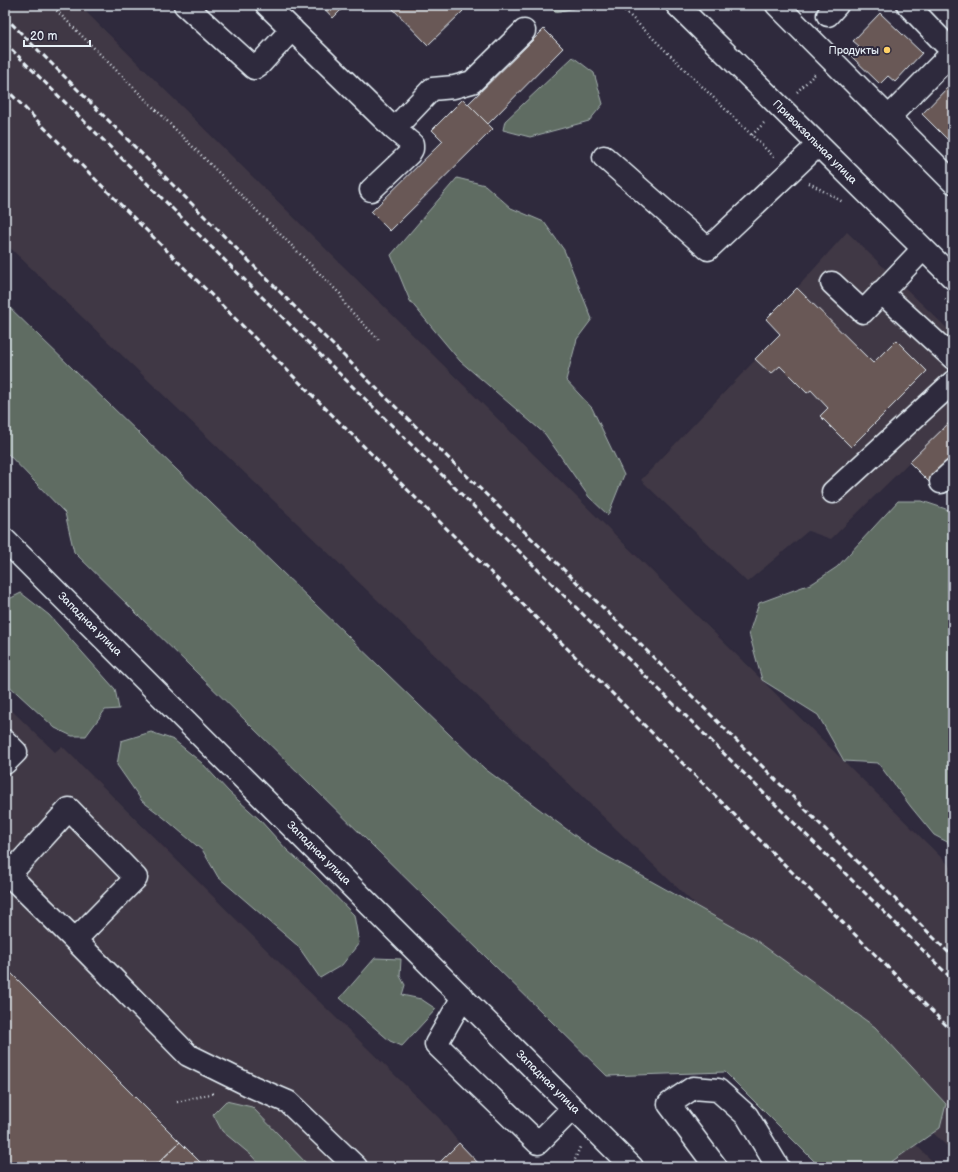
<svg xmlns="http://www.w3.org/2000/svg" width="958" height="1172" font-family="'Balsamiq Sans',sans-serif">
	<rect width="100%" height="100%" fill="#2f2a3d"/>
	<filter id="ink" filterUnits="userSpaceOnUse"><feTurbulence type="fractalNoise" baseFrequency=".025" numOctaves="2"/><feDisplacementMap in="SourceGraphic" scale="8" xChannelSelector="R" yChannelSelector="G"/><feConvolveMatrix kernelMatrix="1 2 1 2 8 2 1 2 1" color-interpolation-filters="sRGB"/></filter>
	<g filter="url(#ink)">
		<path fill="#403845" d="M5,5h74l874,864v283l-948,-909z
			M847,232l106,102v85l-122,120 -23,-8 -61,51 -106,-102 139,-146 -14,-15 31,-31z
			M5,704l50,48 7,-6 231,230 146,142 20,25 23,24h-477z
			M908,1137l30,30h-109z"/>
		<path fill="#5e6c62" stroke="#a3aead" d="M548,5h27l1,3 -21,4z
			M573,57l21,16 9,31 -14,17 -59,16 -27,-7 2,-9z
			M457,178l28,7 26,23 33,14 20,28 28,69 -15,20 -11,41 26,28 32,67 -16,40 -19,-18 -44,-63 -85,-73 -50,-60 -19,-46z
			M5,303l480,466 107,79 161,90 122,89 71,77 -6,24 -56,39h-64l-95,-95 -118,4 -533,-524 -9,-39 -60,-62z
			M898,501h24l27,9 4,-1v336l-19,-10 -23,-28 -33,-44 -34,-2 -26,-46 -56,-35 -13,-47 10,-30 54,-20 24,-16z
			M21,593l28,22 66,74 4,20 -14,1 -19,26h-14l-17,-8 -50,-46v-81z
			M151,732l23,8 28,23 27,29 30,27 28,31 27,24 40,41 5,28 -17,22 -22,13 -22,-32 -80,-69 -15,-26 -40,-34 -21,-16 -25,-36 4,-24z
			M375,958l26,1 -1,17 5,9 -3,10 19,4 15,10 -34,37 -12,-5 -50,-43z
			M226,1101l26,6 58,60h-48l-11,-12 -29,-24 -9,-17z"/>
		<path fill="#695957" stroke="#e8f1f8" d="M321,5h25l-13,13z
			M389,5h68l6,6 -35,34z
			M880,13l42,40 -27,29 -7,-6 -8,8 -29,-28 8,-10 -6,-5z
			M544,29l19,19 -75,76 -20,-20z
			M949,86l4,4v55l-31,-31z
			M463,99l30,30 -103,102 -19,-19 72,-71 -11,-11z
			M797,288l76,75 23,-23 31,31 -76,76 -31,-31 8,-8 -17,-18 -4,3 -27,-27 -9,8 -16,-15 25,-25 -14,-15z
			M953,419v39l-24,24 -20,-20z
			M5,967l175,175 -26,25h-149z
			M180,1142l25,25h-51z
			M459,1143l23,24h-47z"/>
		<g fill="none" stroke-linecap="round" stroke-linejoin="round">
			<defs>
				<path id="minor" d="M185,5l69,63 6,-4 32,-35
					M267,5l127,124 18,15v5l-3,5 -38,36
					M777,5l176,177
					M908,5l45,47
					M828,15l9,-10
					M889,117l64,-65
					M394,129l38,-40 22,-2 18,-5 52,-51
					M604,157l104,92 110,-104
					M832,283l31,29 60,-63
					M881,292l72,66
					M941,482l12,-11
					M833,492l120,-110
					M5,540l627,627
					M5,741l11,11 -11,11
					M75,940l61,-62 -67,-69 -60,66 66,65 113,115 65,32 35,15 68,65
					M463,997l-27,47 102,99 35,-35
					M716,1167l-47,-63 24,-16 25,2 29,26 31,51"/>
				<path id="major" d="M677,5l276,273"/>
			</defs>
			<use href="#minor" stroke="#e8f1f8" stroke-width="25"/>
			<use href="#major" stroke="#e8f1f8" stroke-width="25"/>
			<path stroke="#e8f1f8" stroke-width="2.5" stroke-dasharray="1 3" stroke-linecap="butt" d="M51,5l289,289 6,12 34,35
				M619,5l155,152
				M797,92l18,-18
				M752,135l12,-12
				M809,183l34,19
				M945,299l8,8
				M177,1102l38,-9
				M572,1167l8,-20"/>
			<use href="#minor" stroke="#2f2a3d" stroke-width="22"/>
			<use href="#major" stroke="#2f2a3d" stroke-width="22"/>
			<path stroke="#e8f1f8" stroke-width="3" stroke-dasharray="6 3" stroke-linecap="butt" d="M5,17l365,365 255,247 328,328
				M5,43l948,937
				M5,88l114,115 834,829"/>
		</g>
	</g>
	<circle fill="#ffd166" stroke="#2f2a3d" stroke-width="1.5" cx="887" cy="50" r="4"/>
	<g text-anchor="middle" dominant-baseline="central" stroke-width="4" stroke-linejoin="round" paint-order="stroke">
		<g font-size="11" fill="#e8f1f8" stroke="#2f2a3d" text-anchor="end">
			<text x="879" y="50">Продукты</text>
		</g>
		<g font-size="11" fill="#e8f1f8" stroke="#2f2a3d">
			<text transform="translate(815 142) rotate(45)">Привокзальная улица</text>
			<text transform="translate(90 624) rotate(45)">Западная улица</text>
			<text transform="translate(319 853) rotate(45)">Западная улица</text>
			<text transform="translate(548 1082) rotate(45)">Западная улица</text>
		</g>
	</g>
	<rect width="958" height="1172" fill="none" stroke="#2f2a3d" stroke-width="20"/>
	<rect x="10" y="10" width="938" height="1152" fill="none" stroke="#e8f1f8" stroke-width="1.5" filter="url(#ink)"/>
	<path d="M24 40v6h66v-6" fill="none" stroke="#e8f1f8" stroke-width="2"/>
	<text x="30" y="40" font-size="12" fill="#e8f1f8" stroke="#2f2a3d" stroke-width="3" paint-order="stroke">20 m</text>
</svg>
